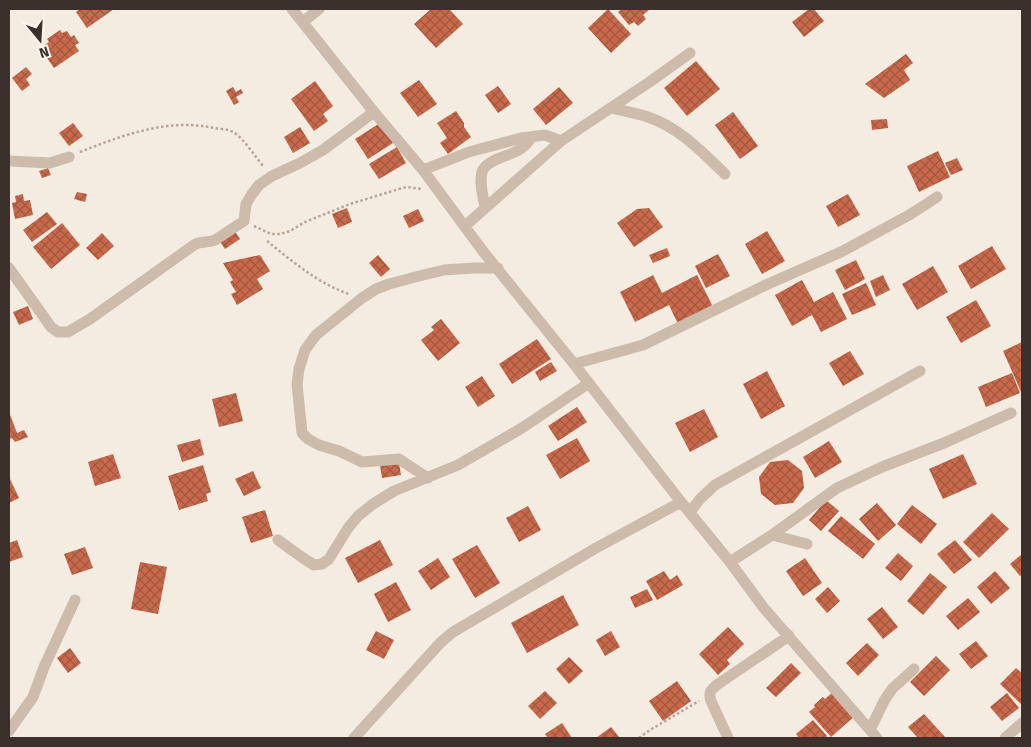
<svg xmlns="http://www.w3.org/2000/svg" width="1031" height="747" font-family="'Fira Sans',sans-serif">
	<defs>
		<pattern id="building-cross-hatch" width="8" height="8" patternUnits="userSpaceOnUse" patternTransform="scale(1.25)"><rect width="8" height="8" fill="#c8694b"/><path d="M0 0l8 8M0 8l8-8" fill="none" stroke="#a4573f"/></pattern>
	</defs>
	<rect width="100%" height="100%" fill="#f4ebe1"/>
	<path fill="url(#building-cross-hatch)" d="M80,9h34l-27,19 -11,-16z
		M431,9h18l14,15 -27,24 -22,-24z
		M608,9l23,25 -20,19 -23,-25z
		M622,9h28l-7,6 3,4 -8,7 -4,-4 -5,3 -11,-13z
		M809,9h5l10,12 -20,16 -12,-15z
		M60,30l2,3 5,-2 4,6 3,-2 5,8 -4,2 4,6 -25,17 -14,-20 9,-6 -2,-3z
		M906,54l7,9 -9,7 6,10 -26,18 -19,-14z
		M696,61l24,28 -33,27 -23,-28z
		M26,67l6,7 -6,5 4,6 -8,6 -10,-13z
		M419,80l18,24 -19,13 -18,-24z
		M315,81l18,25 -10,8 5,7 -14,10 -23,-32z
		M498,86l13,18 -13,9 -13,-18z
		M233,87l3,5 5,-3 2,4 -7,4 3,5 -5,3 -8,-14z
		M559,87l14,16 -27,22 -13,-16z
		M456,111l8,12v4l7,10 -23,17 -8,-11 7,-5 -10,-15z
		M733,112l25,34 -18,13 -25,-34z
		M887,119l1,9 -16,2 -1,-10z
		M73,123l10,13 -14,10 -10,-13z
		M380,123l13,20 -25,16 -13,-20z
		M300,127l10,16 -17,10 -9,-16z
		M397,147l9,16 -27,16 -10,-15z
		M938,151l12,26 -31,15 -12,-26z
		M957,158l6,12 -12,5 -6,-12z
		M48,168l3,7 -9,3 -3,-7z
		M77,192l10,2 -2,8 -11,-3z
		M23,194l1,7 6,-1 3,15 -18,4 -3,-16 4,-1 -1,-6z
		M848,194l12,21 -22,12 -12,-21z
		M347,208l5,14 -14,6 -6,-14z
		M649,208l14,19 -29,20 -17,-24 20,-14z
		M418,209l6,12 -15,7 -6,-12z
		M47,212l10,12 -25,18 -9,-12z
		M62,223l18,22 -29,24 -18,-22z
		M234,230l6,9 -15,10 -6,-9z
		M767,231l18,30 -23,13 -17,-30z
		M102,233l12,13 -16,14 -12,-12z
		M992,246l14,23 -35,20 -13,-23z
		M667,248l3,8 -17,7 -4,-8z
		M718,254l12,22 -24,12 -11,-22z
		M260,255l10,16 -13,8 6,10 -26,16 -6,-11 5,-2 -6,-10 3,-2 -10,-17z
		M378,255l12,14 -9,8 -12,-14z
		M856,260l9,19 -20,11 -10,-20z
		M933,266l15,26 -31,18 -15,-26z
		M653,275l9,18 35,-18 16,32 -35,17 -9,-19 -34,17 -15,-30z
		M883,275l7,15 -14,7 -6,-16z
		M802,280l12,22 19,-10 14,27 -26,13 -9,-17 -20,11 -17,-31z
		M866,283l10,22 -24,10 -10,-21z
		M976,300l15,26 -30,17 -15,-26z
		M28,306l5,13 -14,6 -6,-13z
		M441,319l19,24 -22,18 -17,-21 13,-10 -3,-3z
		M537,339l14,20 -39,25 -13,-20z
		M1022,342v52l-19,-43z
		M850,351l14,23 -21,12 -14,-23z
		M551,362l6,9 -17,10 -5,-9z
		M767,371l18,35 -24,13 -18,-35z
		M1012,373l8,20 -34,14 -8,-20z
		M482,376l13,20 -17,11 -13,-20z
		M236,393l7,28 -24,6 -7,-28z
		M577,407l10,15 -29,19 -10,-15z
		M704,409l14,28 -28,15 -15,-29z
		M9,412l8,21 7,-3 4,7 -13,5 -3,-4 -3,1z
		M577,438l13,23 -30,18 -14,-24z
		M200,439l4,16 -22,7 -5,-17z
		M829,441l13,21 -27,16 -12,-21z
		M113,454l8,24 -26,8 -7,-24z
		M963,454l14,30 -34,15 -14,-30z
		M788,460l14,11 2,17 -11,15 -18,2 -14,-11 -2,-17 11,-15z
		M399,463l2,12 -19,3 -2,-13z
		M203,465l8,27 -5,2 2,7 -29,9 -11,-34z
		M253,471l8,17 -17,8 -9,-17z
		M9,477l10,21 -10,5z
		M826,500l13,11 -18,20 -12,-11z
		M877,503l19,22 -18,16 -19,-22z
		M912,505l25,19 -16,20 -24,-20z
		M528,506l13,24 -22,12 -13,-24z
		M265,510l8,26 -22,7 -9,-26z
		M992,513l17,16 -30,29 -16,-16z
		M841,516l34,28 -12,15 -35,-28z
		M17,540l6,17 -14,5v-19z
		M380,540l13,25 -35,18 -13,-25z
		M955,540l17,20 -18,14 -17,-20z
		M477,545l23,38 -25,15 -23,-39z
		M85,547l8,21 -21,7 -8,-21z
		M898,553l15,13 -12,15 -16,-13z
		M1022,554v21l-2,1 -10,-12z
		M438,558l12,19 -19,13 -13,-19z
		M805,558l17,25 -19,13 -17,-25z
		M140,562l27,5 -9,47 -27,-5z
		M664,571l6,9 7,-5 6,10 -26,15 -11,-19z
		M995,571l15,17 -19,16 -14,-17z
		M930,573l17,14 -24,28 -16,-14z
		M396,582l15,28 -23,12 -14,-28z
		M828,587l12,14 -13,12 -12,-14z
		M647,589l6,11 -18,8 -5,-11z
		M563,595l16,30 -52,28 -16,-30z
		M968,598l12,14 -22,18 -12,-14z
		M882,607l16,20 -15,12 -16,-20z
		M728,627l16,17 -17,16 3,4 -12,11 -19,-21z
		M376,631l18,9 -10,19 -18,-9z
		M611,631l9,16 -15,9 -9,-16z
		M976,641l12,15 -17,13 -12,-15z
		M867,643l12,12 -21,21 -12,-13z
		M70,648l11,15 -13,10 -11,-15z
		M936,656l14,14 -26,26 -14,-14z
		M569,657l14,14 -14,13 -13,-15z
		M791,663l10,10 -25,24 -10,-9z
		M1016,668l6,5v32l-22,-21z
		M677,681l14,20 -28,20 -14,-20z
		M835,690l21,25 -25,22 -22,-25 6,-5 -1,-2 9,-8 2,2z
		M545,691l12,12 -17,16 -12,-13z
		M1007,693l12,15 -17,13 -12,-14z
		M924,714l22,24h-28l-10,-11z
		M813,720l14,16 -2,2h-26l-3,-4z
		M562,723l10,15h-24l-3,-4z
		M611,727l9,11h-24z"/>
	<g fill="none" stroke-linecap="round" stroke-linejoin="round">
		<path stroke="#b9a596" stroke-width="2.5" stroke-dasharray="2.5 2.5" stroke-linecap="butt" d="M80,152c43,-17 88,-34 134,-24 6,1 14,1 19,4 11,6 22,25 31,35
			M254,226l17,8h9l10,-3 15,-9 45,-18 49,-15 8,-2 14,2
			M267,241c25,20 50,42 82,53
			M639,738l11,-8 49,-29"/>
		<path stroke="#cdbbac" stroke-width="11" d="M292,9l82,103 49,58 59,80 92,114 107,138 49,60 33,45 114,131
			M303,22l16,-13
			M611,108c12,3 25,5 37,9 32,11 54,35 77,57
			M9,161l41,2 19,-6
			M423,170l46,-18 52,-14 24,-3 16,6
			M485,207c-2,-11 -6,-24 -3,-35 4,-13 30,-16 40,-24 4,-3 7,-7 10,-11
			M465,226l96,-85 90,-60 39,-28
			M9,268l42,59 7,5h10l22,-13 104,-74c6,-4 14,-2 21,-5l29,-19 2,-17 6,-10 7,-9 13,-9 28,-13 23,-13 51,-38
			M574,364l69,-19 125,-61 73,-32 70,-38 26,-17
			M428,478l-29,-19 -37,3 -23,-11 -20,-6 -11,-6 -6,-6 -5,-49 2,-15 6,-19 11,-15 46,-37 14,-9 13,-5 34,-9 21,-5 30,-2h24
			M690,512l10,-13 15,-14 205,-114
			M772,535l65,-47 45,-21 62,-24 67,-30
			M278,540l25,18 11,7 8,-1 7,-5 19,-31 10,-12 15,-12 21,-13 64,-26 64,-37 67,-45
			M730,562l42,-27 35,9
			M870,730l14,-29 8,-12 22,-20
			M9,731l24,-34 11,-30 31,-67
			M354,738l87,-96 12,-10 143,-84 85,-46
			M728,738l-17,-37c-3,-9 0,-11 7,-17l71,-48 -4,-4
			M1005,738l17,-15"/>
	</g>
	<rect width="1031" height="747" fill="none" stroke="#3b302b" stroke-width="20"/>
	<g transform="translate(40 40) rotate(162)" stroke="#fbf5ee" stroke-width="4" paint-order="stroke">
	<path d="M0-4L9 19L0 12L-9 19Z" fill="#3b302b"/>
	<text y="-8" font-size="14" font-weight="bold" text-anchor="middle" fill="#3b302b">N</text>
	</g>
</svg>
